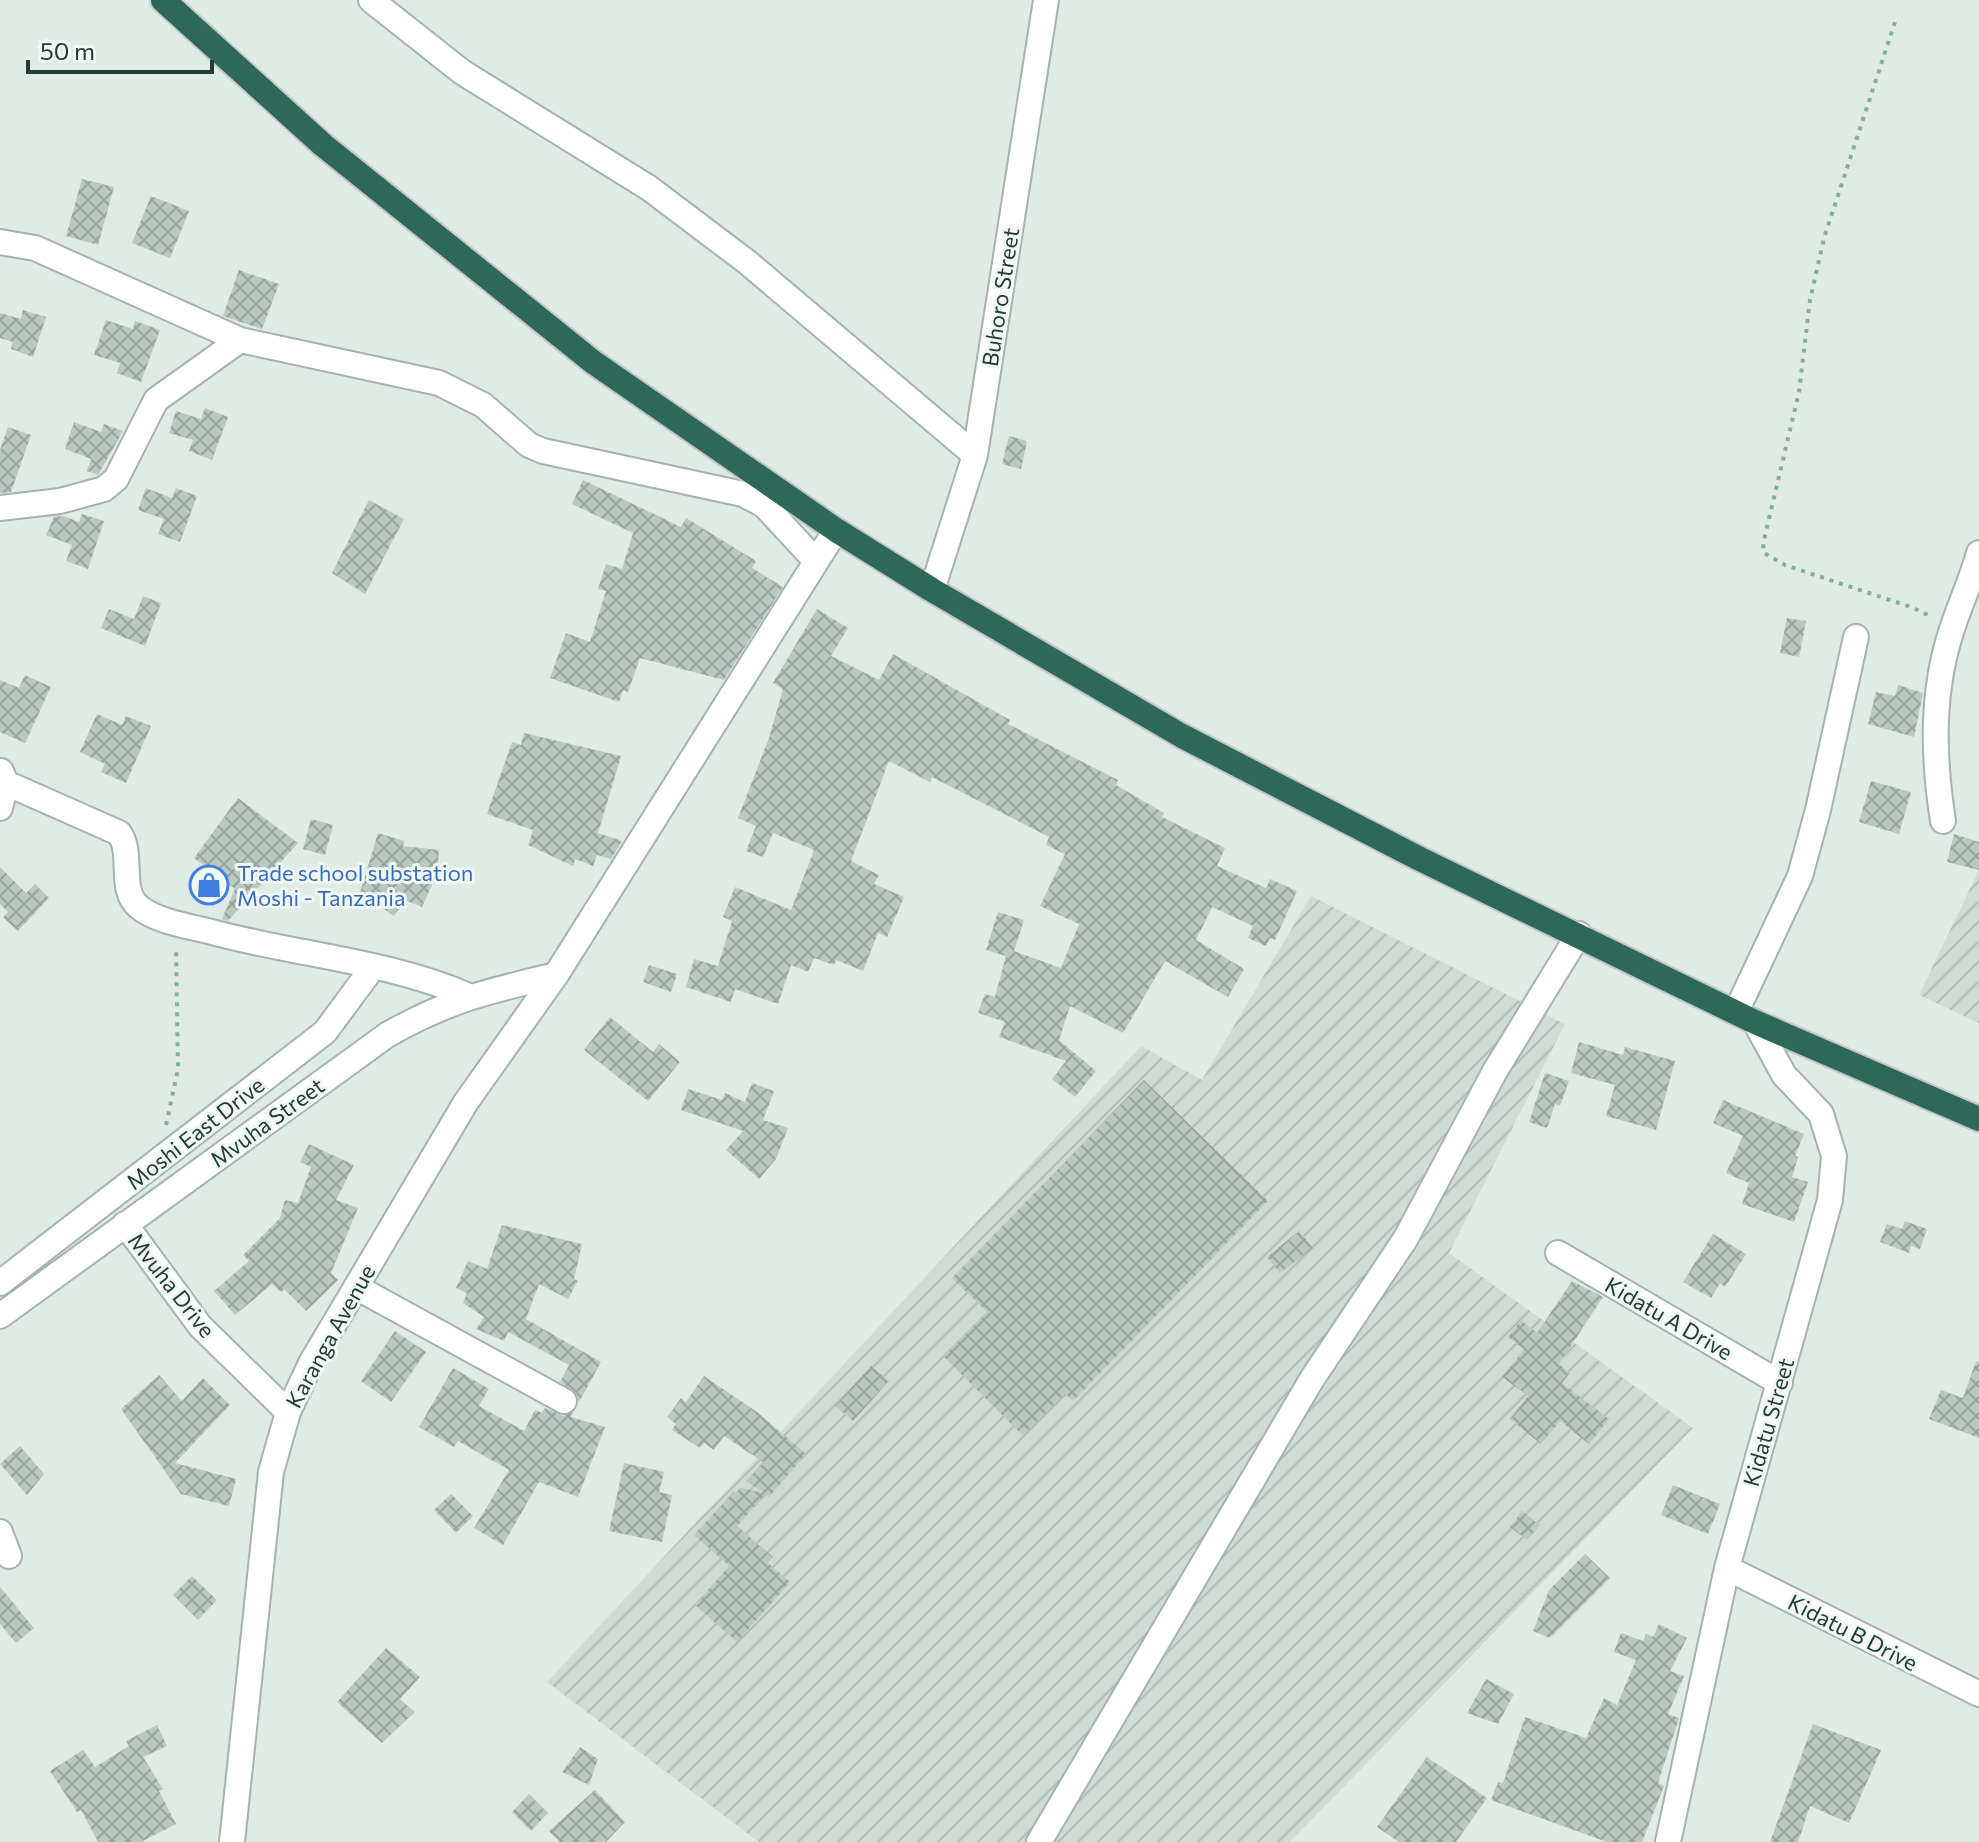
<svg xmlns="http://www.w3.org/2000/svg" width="1979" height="1842" font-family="Commissioner,sans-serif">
	<defs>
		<pattern id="industrial-furrows" width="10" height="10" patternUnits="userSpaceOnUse" patternTransform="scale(2)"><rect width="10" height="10" fill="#cfdbd5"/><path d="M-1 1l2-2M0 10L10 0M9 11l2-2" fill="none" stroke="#b1bdb7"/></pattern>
		<pattern id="building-cross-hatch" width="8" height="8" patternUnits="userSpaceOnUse" patternTransform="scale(2)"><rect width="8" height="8" fill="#b9c9c1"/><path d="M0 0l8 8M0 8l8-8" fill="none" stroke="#96a49d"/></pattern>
	</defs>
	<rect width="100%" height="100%" fill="#e0ebe6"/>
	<path fill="url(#industrial-furrows)" d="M1979,870v153l-60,-28z
		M1311,896l254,128 -116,229 244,175 -403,414h-531l-212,-160 594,-636 61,34z"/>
	<path fill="url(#building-cross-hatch)" d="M82,179l32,8 -16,58 -32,-9z
		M151,196l38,15 -19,47 -38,-15z
		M239,270l40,14 -17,45 -39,-13z
		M23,310l23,7 -13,40 -22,-8 2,-7 -13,-4v-25l21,6z
		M106,320l27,9 2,-8 25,9 -19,52 -24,-9 3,-10 -26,-8z
		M205,408l23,9 -16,43 -23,-9 4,-11 -24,-7 7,-22 25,8z
		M74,422l27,10 3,-8 19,7 -25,44 -11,-4 4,-12 -26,-10z
		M8,427l23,8 -20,57 -11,1v-43z
		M1009,436l18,5 -6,28 -19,-5z
		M583,480l98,47 5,-9 70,43 -4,7 31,19 -59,93 -84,-22 -12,34 -5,-2 -4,12 -69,-24 16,-45 24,9 16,-51 -8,-2 8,-25 16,5 11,-36 -61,-29z
		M146,488l26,10 4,-10 21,8 -17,46 -22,-8 6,-15 -26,-9z
		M369,500l35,19 -39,75 -33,-21z
		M82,514l22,7 -16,48 -22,-8 6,-16 -26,-10 8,-18 9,-1 16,6z
		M143,596l18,7 -16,43 -44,-18 8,-19 25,10z
		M817,609l31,19 -17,28 48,24 14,-26 117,66 -2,4 110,56 -2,5 48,28 -2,4 63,31 -8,18 49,22 4,-9 27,12 -22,49 -5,-2 -4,8 -18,-8 5,-12 -41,-19 -16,33 48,29 -16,28 -63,-36 -42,72 -53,-27 -11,34 37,31 -21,26 -23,-18 14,-18 -67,-24 6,-15 -27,-9 7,-19 10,3 11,-41 -20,-6 12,-38 26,8 -10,31 47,17 18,-44 -39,-18 25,-52 -19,-9 3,-8 -117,-60 -2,5 -41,-21 -38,100 28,14 -5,9 30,13 -17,40 -9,-4 -15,38 -27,-11 -2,5 -20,-7 -6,14 -17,-7 -13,39 -43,-15 -4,13 -45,-15 8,-28 24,7 14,-45 -9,-4 12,-30 56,23 23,-60 -41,-17 -10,24 -17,-6 10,-25 -18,-8 31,-80 14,-49 -10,-6z
		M1787,618l19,3 -7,36 -19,-4z
		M25,675l26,12 -26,56 -25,-11v-52l19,8z
		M1898,685l25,8 -9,44 -46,-13 8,-32 19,4z
		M97,714l25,11 4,-9 25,10 -25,57 -25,-11 4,-8 -25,-12z
		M524,733l97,23 -23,77 24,8 -11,18 -14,-4 -4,11 -18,-7 -2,7 -45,-21 5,-15 -46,-16 25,-72 9,3z
		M1871,781l40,11 -12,42 -40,-12z
		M238,798l60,45 -70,78 -6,-2 13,-30 -41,-31z
		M311,819l22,6 -8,30 -22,-6z
		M378,833l26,8 -1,5 36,4 -2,24 -15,33 -17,-7 -11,16 -34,-23z
		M1954,834l25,8v28l-32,-8z
		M0,867l26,26 9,-9 14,14 -31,33 -15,-14 5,-5 -8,-8z
		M649,965l28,9 -6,18 -28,-10z
		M610,1017l43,35 6,-8 21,18 -32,39 -64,-51z
		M1579,1042l44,13 2,-8 50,14 -19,69 -50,-14 9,-31 -44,-12z
		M1545,1073l24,8 -9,25 -5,-2 -8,24 -18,-6z
		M1144,1080l124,121 -195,200 -8,-7 -42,42 -80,-80 44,-44 -35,-34z
		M752,1083l22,8 -11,29 25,8 -12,31 -17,20 -33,-29 17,-19 -62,-21 7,-21 34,11 3,-7 20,9z
		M1723,1100l81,34 -9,22 3,1 -6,20 16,5 -14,40 -52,-18 7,-21 -23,-10 17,-37 -30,-13z
		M309,1144l45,21 -18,35 22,8 -27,65 7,7 -32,31 -22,-22 -3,3 -9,-8 -37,31 -21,-24 35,-30 -6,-6 37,-37 5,-18 13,3 13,-36 -11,-5z
		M1905,1221l22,8 -7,20 -9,-3 -2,7 -29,-11 7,-18 15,5z
		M502,1225l80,19 -8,35 4,2 -10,18 -29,-15 -13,35 75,43 -22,40 -3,-9 -16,-11 9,-17 -61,-33 -4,9 -28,-12 8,-12 -21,-14 4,-10 -11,-5 12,-27 19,8z
		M1299,1231l14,17 -33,25 -13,-16z
		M1713,1234l33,20 -21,33 -5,-4 -9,15 -28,-16z
		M1572,1281l31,16 -44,67 11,9 -8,10 47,36 -20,25 -29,-23 -19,23 -31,-25 18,-23 -26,-19 22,-28 -16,-12 13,-17 16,13z
		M395,1331l31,21 -35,50 -30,-21z
		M1976,1361l3,1v76l-50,-19 12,-29 22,8z
		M871,1366l18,15 -36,40 -18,-15z
		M453,1368l36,21 -10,17 45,25 11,-21 7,3 3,-5 19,8 9,-4 -2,5 34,10 -27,70 -39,-15 -36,63 -29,-17 35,-58 -51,-29 -4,6 -35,-20z
		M159,1375l23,26 21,-23 27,27 -55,58 61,16 -7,27 -48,-12 -60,-85z
		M704,1376l53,36 49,42 -37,43 -3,-3 -29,32 36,31 -5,6 22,19 -53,60 -42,-37 34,-39 -35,-31 40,-44 2,2 4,-5 24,5 -18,-12 17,-19 -39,-26 -10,14 -10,-7 -4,5 -28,-18 4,-6 -9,-7 14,-19 5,4z
		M20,1446l24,28 -17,21 -27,-31z
		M624,1463l40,9 -5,20 13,3 -10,47 -53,-11z
		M1673,1485l47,19 -12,30 -47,-19z
		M451,1494l22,22 -17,17 -22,-23z
		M1522,1511l18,14 -13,15 -17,-13z
		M1585,1554l25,24 -60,60 -17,-7 16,-41z
		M192,1576l25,24 -19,20 -25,-25z
		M0,1587l34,41 -18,15 -16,-19z
		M1659,1624l28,14 -17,33 14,5 -16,38 11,4 -21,65 6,3 -22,56h-35l-116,-42 7,-18 5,1 22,-66 61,21 18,-40 13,7 19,-45 -22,-8 7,-19 22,8 3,-7 7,3z
		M386,1648l34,29 -20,22 15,13 -33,31 -45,-41z
		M1486,1679l28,15 -16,30 -31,-11z
		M1813,1724l68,26 -32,73 -39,-17 -12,36h-28z
		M157,1725l10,21 -24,11 20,32 -4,2 17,33 -35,18h-43l-17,-32 -4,2 -27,-41 33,-21 12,17 34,-21 -3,-5z
		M580,1747l18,12 -9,26 -27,-13z
		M1427,1757l60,41 -31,44h-57l-22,-15z
		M595,1790l30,32 -19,20h-46l-11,-11z
		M529,1794l19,19 -17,18 -19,-19z"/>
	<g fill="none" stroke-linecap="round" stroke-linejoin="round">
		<defs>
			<path id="minor" d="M371,0l91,72 187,116 98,74 228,193
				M0,242l35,6 205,92
				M0,508l60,-7 44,-12 12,-10 40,-79 84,-60 199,43 44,22 46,40 14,6 200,43 21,11 50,54
				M932,590l43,-135 71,-455
				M6,783l113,50c15,20 -1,58 20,74 17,14 48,19 69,24 87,24 178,29 261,65
				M0,808l6,-25 -5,-12
				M1943,821c-10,-64 -12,-129 9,-192 8,-25 20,-50 27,-76
				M1736,1012l64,-136 18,-66 38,-173
				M125,1224l75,102 88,86
				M1558,1253l222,130
				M0,1283l325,-251 48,-65
				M356,1287l208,114
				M0,1316l387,-281c61,-35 102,-44 169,-60
				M0,1532l9,24
				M1727,1568l252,126
				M232,1842l39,-370 17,-60 23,-49 155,-261 90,-127 280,-445
				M1039,1842l273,-463 94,-141 89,-167 84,-137
				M1668,1842l59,-274 103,-368 4,-44 -13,-42 -37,-39 -29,-53"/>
			<path id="highway" d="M163,0l160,145 270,217 243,168 96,60 250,146 238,123 335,163 224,97"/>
		</defs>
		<use href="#minor" stroke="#a3b3ad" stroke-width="28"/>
		<use href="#highway" stroke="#c1c8c6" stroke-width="28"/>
		<path stroke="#81af9d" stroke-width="4" stroke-dasharray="4 6" stroke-linecap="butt" d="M1895,22l-71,216 -14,62 -11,92 -36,152 1,9 21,12 126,42 21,10
			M166,1125l12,-56 -2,-122"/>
		<use href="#minor" stroke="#fff" stroke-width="24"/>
		<use href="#highway" stroke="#2d6858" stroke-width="24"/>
	</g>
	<defs>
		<symbol id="shop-ring" viewBox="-11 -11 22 22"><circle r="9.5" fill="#f1f8f4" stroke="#3f7fe0" stroke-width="1.5"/><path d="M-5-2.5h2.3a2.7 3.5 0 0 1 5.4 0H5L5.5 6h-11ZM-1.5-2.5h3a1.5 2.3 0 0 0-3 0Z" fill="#3f7fe0"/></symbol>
	</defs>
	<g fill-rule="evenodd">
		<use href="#shop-ring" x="187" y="863" width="44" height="44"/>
	</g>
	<g text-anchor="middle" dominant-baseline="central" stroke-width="6" stroke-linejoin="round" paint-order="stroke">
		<g font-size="22" fill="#213c33" stroke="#f1f8f4">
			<text transform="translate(1000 297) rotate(-81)">Buhoro Street</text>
			<text transform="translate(267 1122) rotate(-36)">Mvuha Street</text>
			<text transform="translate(195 1133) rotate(-38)">Moshi East Drive</text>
			<text transform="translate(172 1285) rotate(52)">Mvuha Drive</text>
			<text transform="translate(1669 1318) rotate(30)">Kidatu A Drive</text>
			<text transform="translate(330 1336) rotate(-61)">Karanga Avenue</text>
			<text transform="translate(1768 1422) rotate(-74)">Kidatu Street</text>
			<text transform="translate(1853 1632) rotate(27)">Kidatu B Drive</text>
		</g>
		<g font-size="22" fill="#366cbe" stroke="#f1f8f4" text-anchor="start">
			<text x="237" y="872">Trade school substation<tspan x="237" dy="25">Moshi - Tanzania</tspan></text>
		</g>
	</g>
	<path d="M28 60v12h184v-12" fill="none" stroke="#213c33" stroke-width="4"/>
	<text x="40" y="60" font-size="24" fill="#213c33" stroke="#f1f8f4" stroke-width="6" paint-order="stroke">50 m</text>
</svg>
